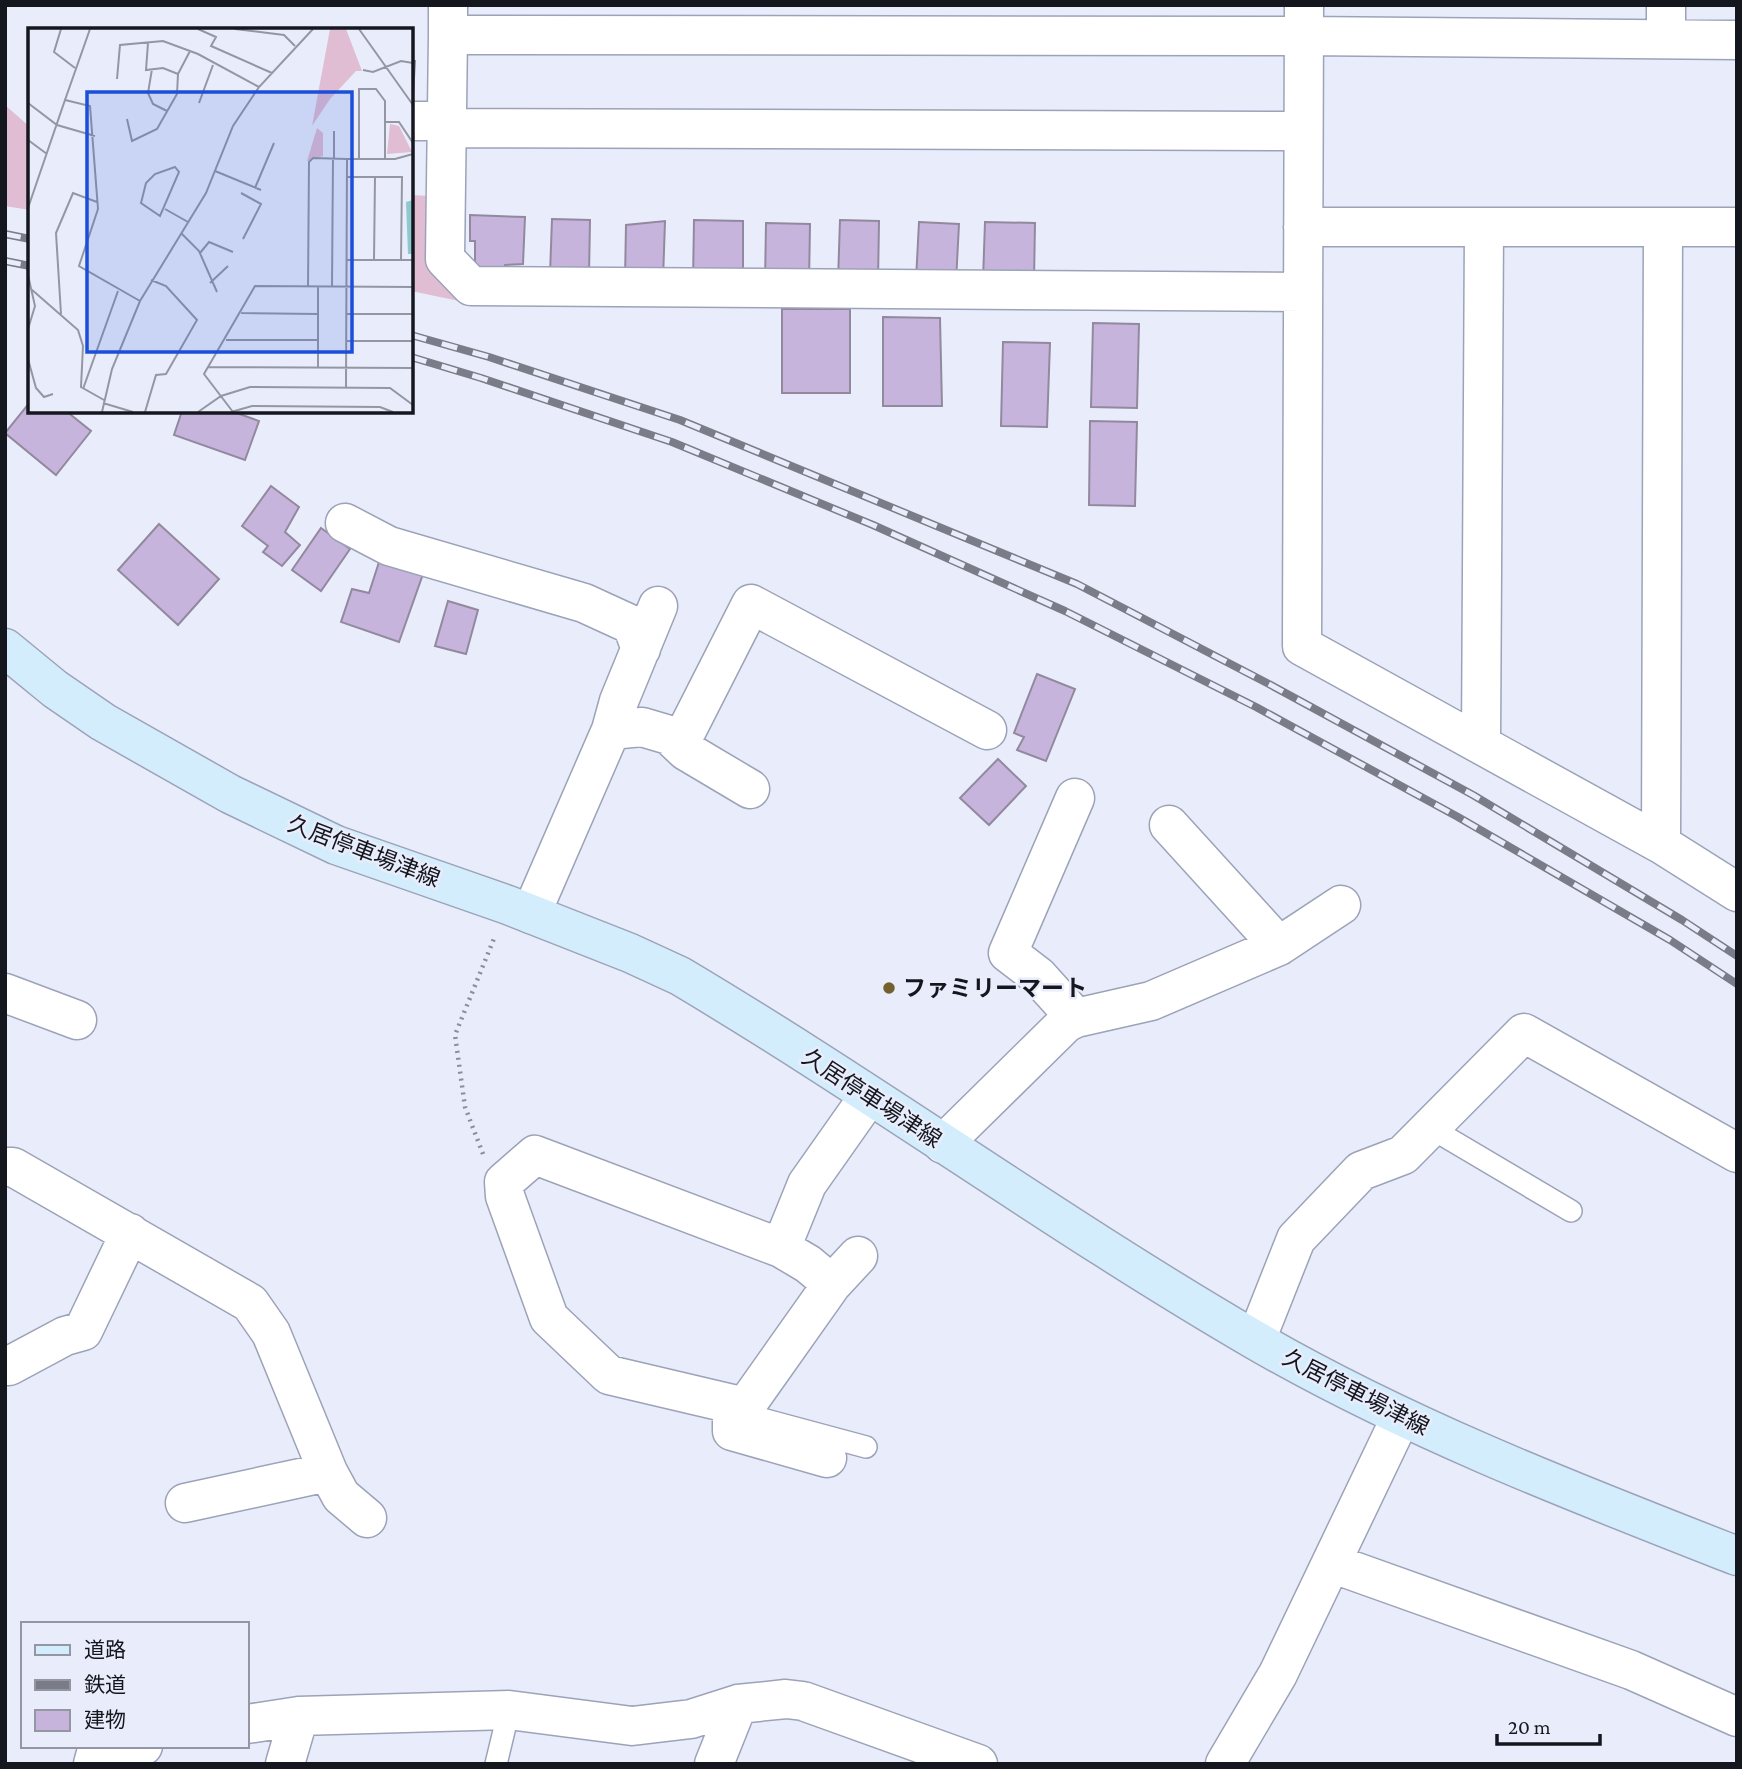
<svg xmlns="http://www.w3.org/2000/svg" width="1742" height="1769" font-family="'Crimson Pro','Noto Sans JP',serif">
	<rect width="100%" height="100%" fill="#e9edfb"/>
	<path fill="#e0bdd2" d="M5,105l25,22v83l-25,-4z
		M411,195l19,1 34,106 -53,-11z"/>
	<path fill="#c6b4dd" stroke="#92899e" stroke-width="2" d="M411,61h4l-3,51h-1z
		M470,215l55,2 -2,47 -18,1 -3,11h-27v-35h-5z
		M552,219l38,1 -1,55 -39,-1z
		M694,220l49,1v48h-16l-34,13z
		M840,220l39,1 -1,61 -40,-1z
		M665,221l-2,59 -38,-1 1,-54z
		M919,222l40,2 -3,58 -40,-2z
		M985,222l50,1 -1,58 -51,-1z
		M766,223l44,1 -1,59 -44,-1z
		M782,309h68v84h-68z
		M883,317l57,1 2,88h-59z
		M1093,323l46,1 -2,84 -46,-1z
		M1003,342l47,1 -3,84 -46,-1z
		M30,402v9h36l25,20 -35,44 -51,-42z
		M182,411h49l28,10 -14,39 -71,-25z
		M1090,421l47,1 -2,84 -46,-1z
		M271,486l28,21 -14,25 15,13 -18,21 -19,-14 5,-6 -26,-20z
		M159,524l60,55 -41,46 -60,-55z
		M321,528l29,21 -29,42 -29,-21z
		M380,559l43,15 -24,68 -58,-20 11,-33 17,4z
		M448,601l30,9 -12,44 -31,-8z
		M1037,674l38,15 -29,72 -29,-11 7,-13 -10,-4z
		M998,759l28,27 -37,39 -29,-27z"/>
	<g fill="none" stroke-linecap="round" stroke-linejoin="round">
		<defs>
			<path id="service" d="M1429,1127l142,84
				M745,1407l17,12 104,28
				M496,1764l13,-54"/>
			<path id="minor" d="M448,5v30l855,1 434,4
				M1304,5l-2,641 359,198 76,48
				M448,35l-3,224 26,27 832,6
				M1666,39v-34
				M411,121h35
				M447,128l856,3
				M1303,227h434
				M345,523l44,23 195,57 48,22 9,24
				M611,730l31,-3 27,8 17,16 64,38
				M676,741l11,-11 64,-126 236,126
				M1481,743l3,-516
				M1075,798l-67,155 30,23 38,42
				M1169,825l110,121
				M1661,844l2,-616
				M531,914l80,-184 8,-29 39,-95
				M5,993l72,27
				M943,1144l123,-121 10,-5 75,-17 128,-55 62,-41
				M535,1155l246,93 27,16 24,20 -87,123 -136,-32 -60,-57 -44,-122 -1,-14z
				M5,1167h8l237,136 21,30 57,139 -143,31
				M781,1248l26,-64 62,-88
				M832,1284l26,-28
				M1256,1340l40,-101 65,-68 42,-16 121,-122 213,120
				M5,1365l4,1 56,-30 18,-5 47,-98
				M732,1404v27l95,27
				M328,1472l13,24 26,22
				M1331,1563l300,107 106,47
				M247,1724l52,-8 210,-6 123,16 59,-7 47,-15 48,-5 17,2 175,63
				M93,1764l3,-11 47,-7
				M285,1764l14,-48
				M714,1764l24,-60
				M1225,1764l53,-90 123,-257"/>
			<path id="secondary" d="M5,648l50,41 48,33 127,72 106,51 172,60 122,48 50,23c195,116 379,250 575,364 152,88 318,152 482,216"/>
		</defs>
		<use href="#service" stroke="#9ca3b8" stroke-width="24"/>
		<use href="#minor" stroke="#9ca3b8" stroke-width="41"/>
		<use href="#secondary" stroke="#9ca3b8" stroke-width="41"/>
		<path stroke="#8b8e99" stroke-width="4.5" stroke-dasharray="2 5" stroke-linecap="butt" d="M483,1154l-18,-47 -10,-72 40,-99"/>
		<use href="#service" stroke="#fff" stroke-width="21"/>
		<use href="#minor" stroke="#fff" stroke-width="38"/>
		<use href="#secondary" stroke="#d4edfc" stroke-width="38"/>
		<defs>
			<path id="rail" d="M5,234l25,5
				M5,261l25,5
				M411,335l78,22 191,63 397,164 190,99 206,112 209,125 55,36
				M411,357l70,21 191,64 201,83 192,86 191,96 202,110 212,123 67,44"/>
		</defs>
		<use href="#rail" stroke="#7a7d88" stroke-width="8"/>
		<use href="#rail" stroke="#e9edfb" stroke-width="5" stroke-dasharray="16" stroke-linecap="butt"/>
	</g>
	<circle fill="#745f2e" stroke="#e9edfb" stroke-width="2.5" cx="889" cy="988" r="7"/>
	<g text-anchor="middle" dominant-baseline="central" stroke-width="5" stroke-linejoin="round" paint-order="stroke">
		<g font-size="23" fill="#15171f" stroke="#e9edfb">
			<text transform="translate(364 851) rotate(21)">久居停車場津線</text>
			<text transform="translate(872 1098) rotate(33)">久居停車場津線</text>
			<text transform="translate(1356 1392) rotate(27)">久居停車場津線</text>
		</g>
		<g font-size="23" font-weight="bold" fill="#15171f" stroke="#e9edfb" text-anchor="start">
			<text x="903" y="988">ファミリーマート</text>
		</g>
	</g>
	<g transform="translate(28 28)">
		<rect width="385" height="385" fill="#e9edfb"/>
		<path d="M302,1h16l16,42h-6l-26,28 -18,27zM362,96l9,2 13,26 -25,2zM289,100l6,5v23l-16,5z" fill="#e0bdd2"/>
		<path d="M385,172v54h-5l-2,-52z" fill="#8ec9cd"/>
		<path fill="none" stroke="#9497a3" stroke-width="2" d="M33,1l-7,23 21,16M170,1l18,8 -5,9 61,27M207,1l49,6 11,11M331,1l54,76M120,15l-2,27 17,-2 15,6M124,41l-4,24 5,11 14,7M335,42l10,2 28,-11 12,2M89,51l3,-34 43,-4 35,13 61,33M37,72l25,-71M0,75l29,22 38,11M171,75l14,-38M99,91l5,22 25,-12 20,-35 1,-20 12,-23M357,94h14l14,21M0,112l19,14M306,131v-28M331,131v-70h17l9,12v58M147,139l4,5 -19,44 -19,-13 5,-20 9,-9zM187,143l46,19M319,149h55l-1,83M227,160l19,-45M213,165l20,11 -18,35M0,180l37,-108 25,6 8,103 -19,57 61,35M137,181l23,13M153,205l18,18 18,41M172,225l9,-11 24,10M319,232h66M346,232l1,-83M0,247l7,31 -7,23M182,255l18,-17M280,259l1,-125 4,-4 34,1M304,259l1,-128M3,261l47,41 5,16 -2,41 23,13M213,285l77,1M33,286l-5,-81 17,-40 24,9M318,286h67M198,312h92M318,313h67M0,331l8,29 8,9 9,-3M180,339l205,1M290,340v-81M318,359l1,-228h48l18,-5M55,361l35,-98M75,375l30,9M74,384l10,-43 28,-68 66,-108 27,-67 26,-39 54,-58M117,384l11,-37 10,-1 31,-54 -31,-34 -15,-6M170,384l23,-16 29,-9 140,1 23,17M203,384l21,-6 128,1 13,5M205,384l-29,-38 51,-88 158,1"/>
		<path fill="#1d4ed8" fill-opacity="0.15" stroke="#1d4ed8" stroke-width="3.5" d="M59,64h265v260h-265z"/>
		<rect width="385" height="385" fill="none" stroke="#15171f" stroke-width="3.5"/>
	</g>
	<rect width="1742" height="1769" fill="none" stroke="#15171f" stroke-width="14"/>
	<rect x="21" y="1622" width="228" height="126" fill="#e9edfb" stroke="#9497a3" stroke-width="2"/>
	<rect x="35" y="1645" width="35" height="10" fill="#d4edfc" stroke="#9497a3" stroke-width="2"/>
	<text x="84" y="1657" font-size="21" fill="#15171f">道路</text>
	<rect x="35" y="1680" width="35" height="10" fill="#7a7d88" stroke="#9497a3" stroke-width="2"/>
	<text x="84" y="1692" font-size="21" fill="#15171f">鉄道</text>
	<rect x="35" y="1710" width="35" height="21" fill="#c6b4dd" stroke="#9497a3" stroke-width="2"/>
	<text x="84" y="1727" font-size="21" fill="#15171f">建物</text>
	<path d="M1497 1734v10h103v-10" fill="none" stroke="#15171f" stroke-width="3.5"/>
	<text x="1508" y="1734" font-size="21" fill="#15171f" stroke="#e9edfb" stroke-width="5" paint-order="stroke">20 m</text>
</svg>
